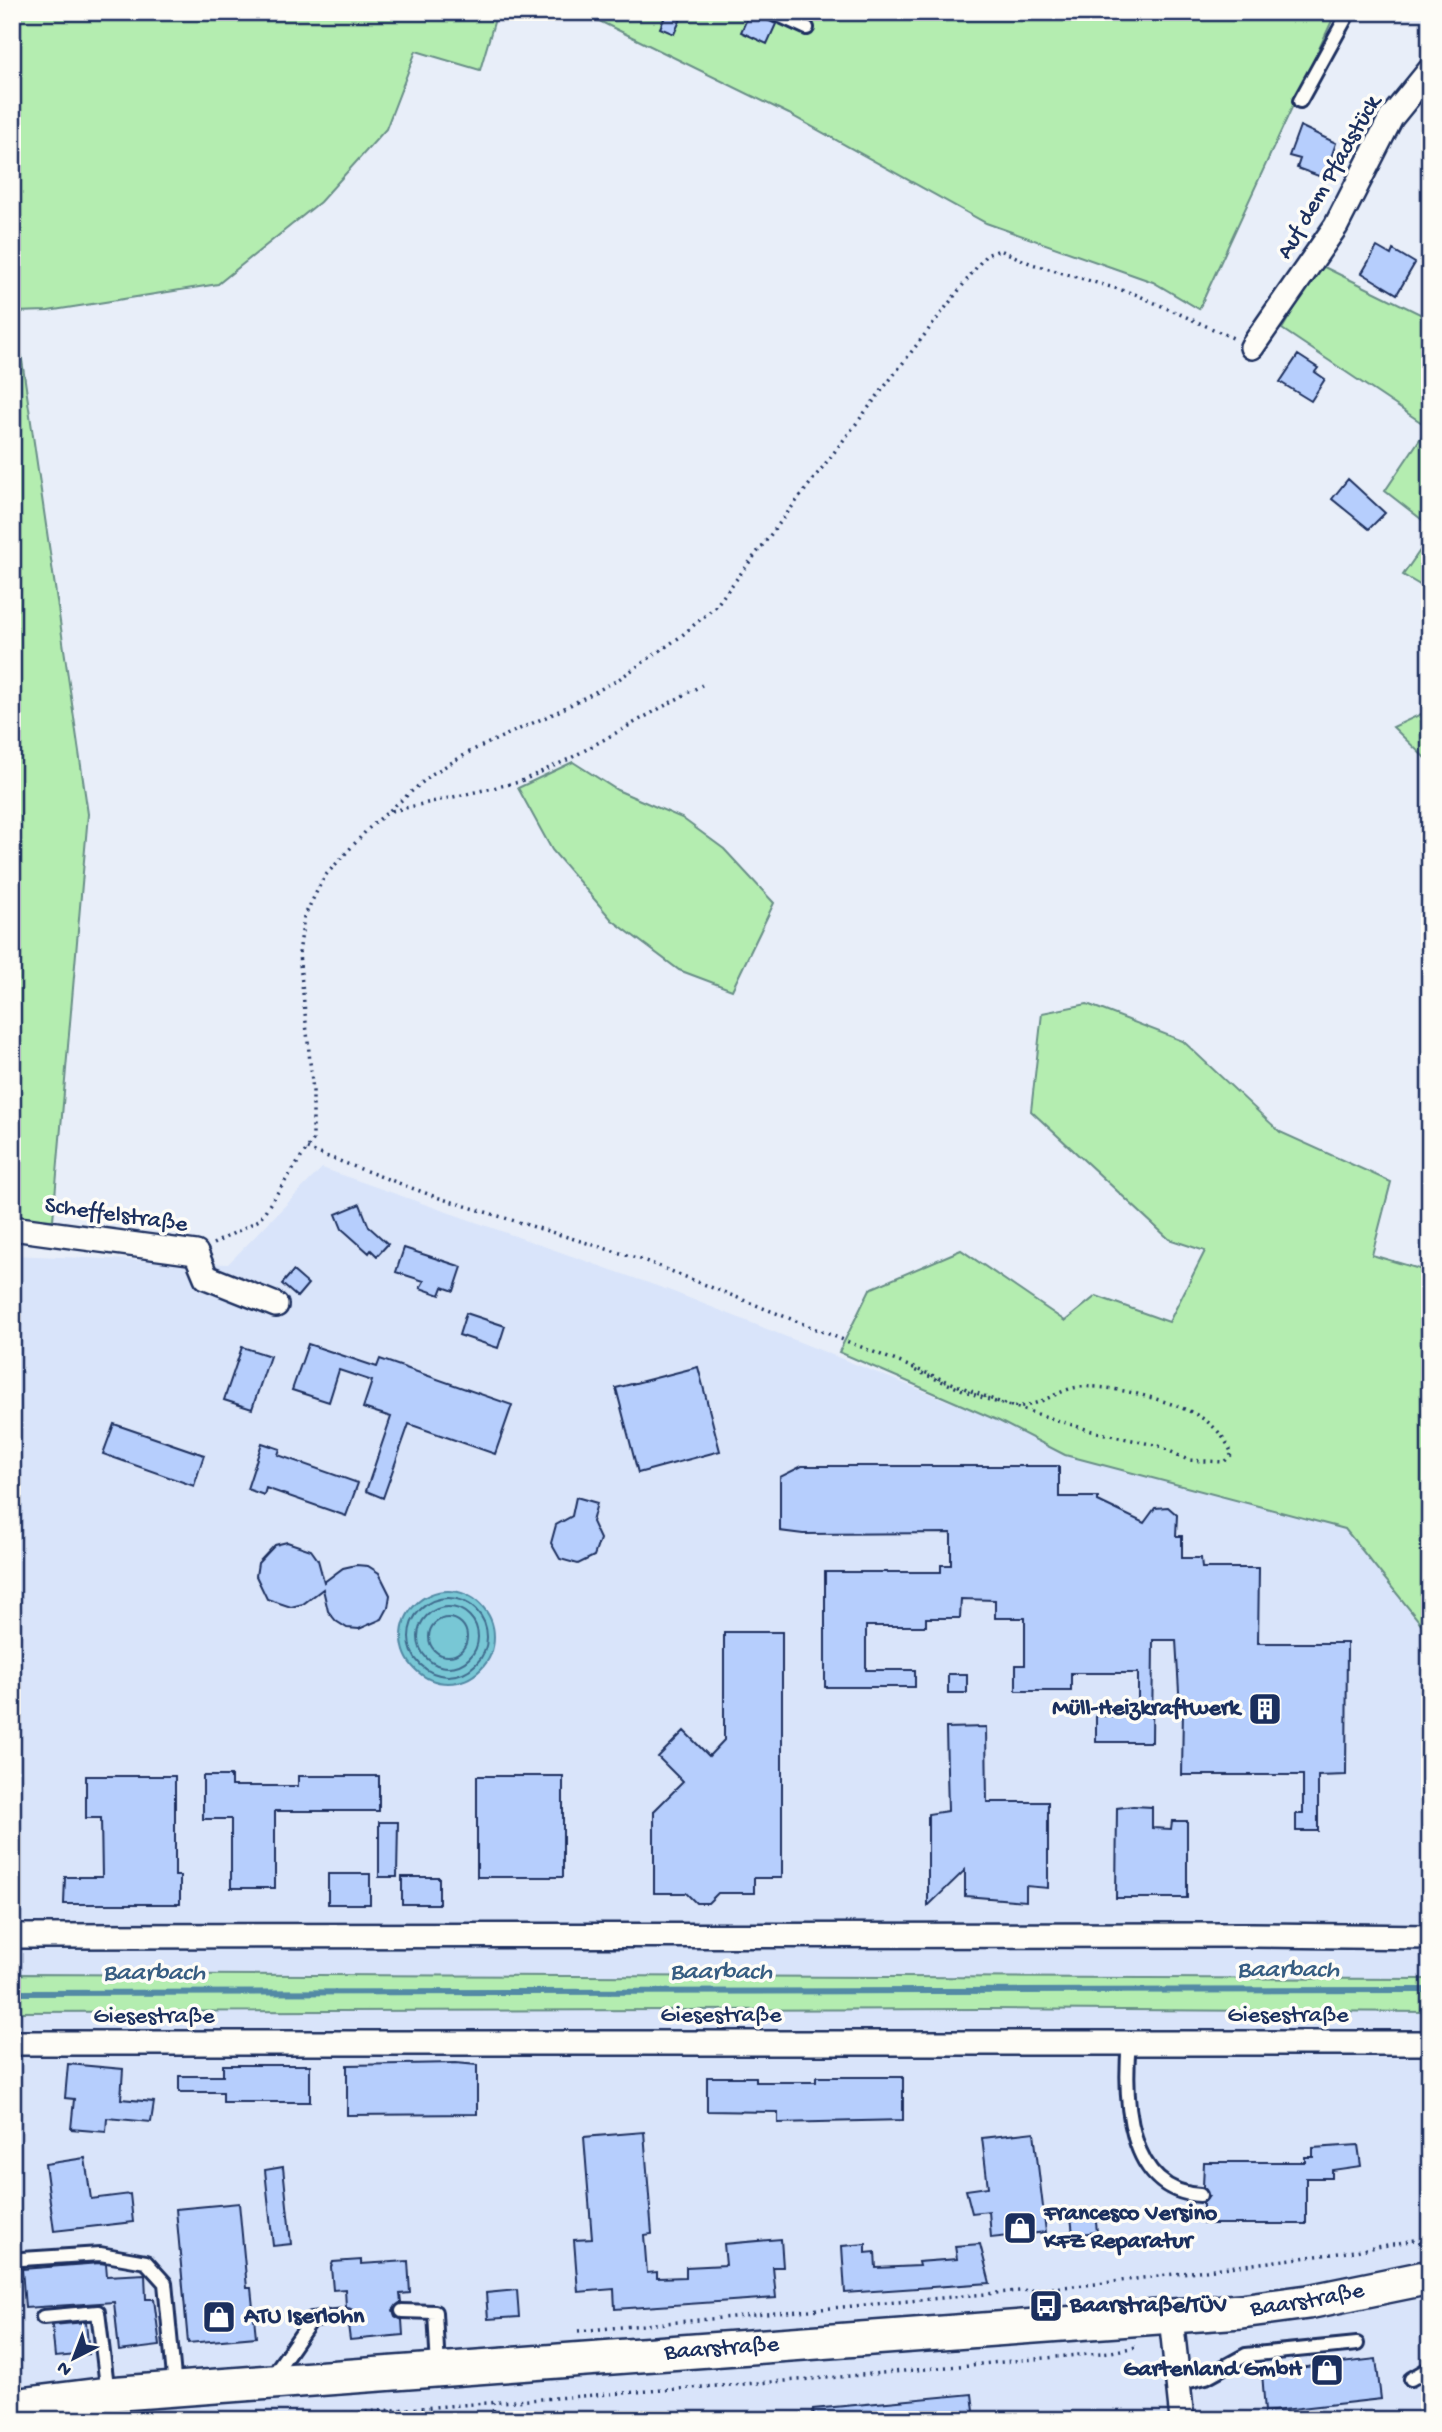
<svg xmlns="http://www.w3.org/2000/svg" width="1442" height="2432" font-family="'Gochi Hand',sans-serif">
	<rect width="100%" height="100%" fill="#e8eef9"/>
	<filter id="ink" filterUnits="userSpaceOnUse"><feTurbulence type="fractalNoise" baseFrequency=".0143" numOctaves="2"/><feDisplacementMap in="SourceGraphic" scale="14" xChannelSelector="R" yChannelSelector="G"/><feConvolveMatrix kernelMatrix="1 2 1 2 8 2 1 2 1" color-interpolation-filters="sRGB"/></filter>
	<g filter="url(#ink)">
		<path fill="#d9e4fa" d="M322,1168l349,123 328,130 66,34 280,74 85,106v785h-1418v-1165l216,9z"/>
		<path fill="#b4edb0" stroke="#688e87" stroke-width="2" d="M12,12h485l-17,58 -64,-19 -30,78 -66,73 -102,82 -170,27 -33,1 73,502 -35,406 -41,-2z
			M581,12h755l-137,297 -46,-27 -167,-59 -197,-109z
			M1320,265l104,51 6,-10v220l-45,-35 43,-64 -146,-98z
			M1430,536v55l-27,-16z
			M1421,714l9,4v45l-37,-36z
			M573,762l44,28 65,28 42,31 50,54 -42,87 -53,-20 -67,-50 -60,-70 -34,-62z
			M1087,1004l96,37 97,91 111,50 -19,73 58,17v363l-85,-106 -280,-74 -66,-34 -160,-69 31,-63 91,-39 104,71 31,-25 73,26 36,-71 -36,-12 -138,-128 11,-98z
			M12,1974l1418,5v33l-444,-3 -974,3z"/>
		<path fill="#78c7d5" stroke="#538aa5" stroke-width="2" d="M402 1637a46 46 0 1 1 92 0a46 46 0 1 1-92 0Z"/>
		<g fill="none" stroke-linecap="round" stroke-linejoin="round">
			<path stroke="#406c8e" stroke-width="2" d="M409 1637a39 39 0 1 1 78 0a39 39 0 1 1-78 0Z
				M418 1637a30 30 0 1 1 60 0a30 30 0 1 1-60 0Z
				M429 1637a19 19 0 1 1 38 0a19 19 0 1 1-38 0Z"/>
			<path stroke="#538aa5" stroke-width="6" d="M12,1993l1418,-3"/>
		</g>
		<path fill="#b6cefd" stroke="#1b2f5e" stroke-width="2" d="M667,12h17l-10,22 -14,-6z
			M750,12l26,12 -9,20 -26,-12z
			M1300,126l36,17 -12,35 -27,-10 3,-9 -11,-3z
			M1377,247l14,8 2,-5 22,13 -18,31 -35,-21z
			M1298,355l20,13 -3,4 10,7 -14,22 -31,-19z
			M1348,479l37,34 -16,16 -37,-30z
			M360,1204l9,23 19,17 -11,12 -6,-6 -2,3 -27,-24 -6,-15z
			M404,1248l58,19 -8,24 -11,-4 -3,8 -20,-7 4,-7 -28,-9z
			M293,1271l15,13 -11,13 -15,-13z
			M466,1313l39,13 -7,22 -39,-13z
			M308,1344l69,23 3,-8 132,46 -17,49 -86,-30 -26,74 -17,-7 25,-74 -28,-9 9,-27 -33,-11 -10,32 -37,-12z
			M242,1347l28,9 -18,53 -28,-9z
			M698,1367l22,84 -82,22 -22,-85z
			M114,1424l90,31 -10,31 -91,-32z
			M262,1443l18,6 -2,6 80,28 -12,33 -80,-28 -2,7 -17,-6z
			M802,1466h257v31h39v4l46,22 11,-15 13,-1 9,8 -1,21h6v22h19l1,10h57l-1,75h89l-1,132 -28,1v55h-22v-17h7v-39h-121l1,-66h-3l-4,-69h-23l-1,102h-56v-26h42v-43h-67v18h-55v-26h9v-47h-30v-18l-34,-1 -1,19h-34v8h-60v44h49v17h-90v-115h116v-7h10v-32l-148,1 -23,-3v-54z
			M576,1497l21,6 -5,19 8,17 -6,17 -16,8 -18,-5 -9,-16 5,-18 16,-9z
			M287,1542l24,8 7,10 6,22 19,-14 13,-3 12,1 11,7 11,22 -2,13 -6,11 -23,10 -12,-1 -11,-7 -8,-10 -5,-22 -20,15 -12,3 -24,-8 -11,-23 2,-13 17,-18z
			M724,1632h58v246h-28v15h-36l-10,10h-12l-10,-10h-32v-82l29,-29 -25,-25 26,-26 25,25 15,-16z
			M948,1674h19v19h-19z
			M986,1727l1,75h61v86l-22,-2v15l-61,-5v-26l-37,36v-92l20,-3 -2,-83z
			M86,1776h89v100h5v28h-116l1,-27h37l-1,-59h-15z
			M203,1776h28v10h67v-10h81v35h-104v77h-44v-69h-28z
			M477,1776h86v101h-86z
			M1133,1806l19,1v21l19,1 1,-8h15v77h-71l1,-90z
			M379,1822h19l-1,55h-18z
			M328,1874h42v30h-42z
			M402,1877h37v27h-37z
			M456,2063l21,2v49l-130,1v-50z
			M68,2064l55,5 -2,30 33,3 -3,20 -44,-4 -1,14 -35,-3 3,-30 -9,-1z
			M223,2065h87v37h-87v-10h-44v-16h44z
			M707,2077h49v5h60v-5h87v43l-125,3v-11l-71,-1z
			M644,2132l8,102 -8,1 3,38 10,-1v6l29,-1v-10l40,-2 -2,-21 57,-5 2,28h-10l3,31 -161,11 -1,-20 -36,3 -4,-52 18,-1 -8,-102z
			M1034,2132l12,100 -55,6 -2,-27 -17,2 -6,-23 22,-3 -6,-49z
			M1358,2145l3,21 -29,4v8h-26v46h-103v-21l6,-7 -6,-9 1,-25h101v-5h8v-9z
			M85,2158l6,41 39,-5 3,28 -79,9 -9,-67z
			M283,2167l8,77 -18,2 -8,-76z
			M239,2203l8,85h4l5,49 -68,6 -12,-134z
			M1095,2213l2,19 -24,3 -2,-19z
			M866,2244v9l9,-1 1,16 43,-2 -1,-4 39,-3 -2,-13 25,-2 10,39 -145,10 -3,-47z
			M361,2260v4l47,-3 2,32 -10,1 1,8 -8,8 2,6 7,4 1,15 -53,5 -2,-15 7,-5 1,-5 -10,-8 -1,-18 -12,1 -2,-23 2,-5z
			M100,2263l6,1 1,12 38,-2 1,25h8l6,47 -41,5 -5,-49 -89,6 -3,-39z
			M517,2290l2,27 -31,2 -2,-26z
			M86,2322l3,32 -34,3 -3,-32z
			M1376,2359l5,40 -116,13 -3,-40z
			M972,2394l3,26h-161l-1,-11z"/>
		<g fill="none" stroke-linecap="round" stroke-linejoin="round">
			<defs>
				<path id="lane" d="M772,12l35,16
					M1300,101l49,-89
					M1129,2041c-5,56 -3,150 71,154
					M22,2259l78,-5 46,8 19,21 10,105
					M402,2311l33,1 3,57
					M43,2317l55,-5 10,82
					M271,2378l41,-59 35,-3
					M1411,2379l19,-11
					M1177,2384l29,-7 40,-22 111,-11"/>
				<path id="street" d="M1252,347l84,-121 55,-108 39,-48
					M12,1228l184,25 10,24 70,28
					M12,1936l1239,-1 179,2
					M12,2043h1418
					M1171,2317l11,103"/>
				<g id="secondary">
					<path id="s1" d="M12,2406l96,-12 1133,-83 67,-9 122,-25"/>
				</g>
			</defs>
			<use href="#lane" stroke="#1b2f5e" stroke-width="18"/>
			<use href="#street" stroke="#1b2f5e" stroke-width="28"/>
			<use href="#secondary" stroke="#1b2f5e" stroke-width="38"/>
			<path stroke="#1b2f5e" stroke-width="3.5" stroke-dasharray="2 5" stroke-linecap="butt" d="M392,811l127,-29 50,-23 133,-74
				M307,1149l129,48 207,63 356,142 93,29 67,15 29,14 36,2 8,-8c-6,-15 -16,-27 -30,-36 -24,-16 -101,-37 -129,-30 -20,5 -38,21 -61,18 -23,-3 -76,-28 -101,-37
				M213,1244l46,-24 54,-80v-49l-14,-137 5,-37 20,-40 44,-48 64,-55 41,-24 82,-37 61,-32 64,-44 35,-30 271,-352 14,-5 32,14 103,30 98,44
				M578,2331l518,-47 259,-33 60,-11 15,6
				M493,2402l1,18
				M205,2415l80,3 554,-41 272,-25 25,-5"/>
			<use href="#lane" stroke="#fdfcf7" stroke-width="12"/>
			<use href="#street" stroke="#fdfcf7" stroke-width="23"/>
			<use href="#secondary" stroke="#fdfcf7" stroke-width="33"/>
		</g>
	</g>
	<defs>
		<symbol id="building-square" viewBox="-11 -11 22 22"><rect x="-9" y="-9" width="18" height="18" rx="4" fill="#1b2f5e" stroke="#fdfcf7"/><path d="M-4-6H4V6H1V3H-1V6H-4ZM-2.5-4.3h1.7v1.8h-1.7ZM.8-4.3h1.7v1.8H.8ZM-2.5-1h1.7V.8h-1.7ZM.8-1h1.7V.8H.8Z" fill="#fff"/></symbol>
		<symbol id="shop-square" viewBox="-11 -11 22 22"><rect x="-9" y="-9" width="18" height="18" rx="4" fill="#1b2f5e" stroke="#fdfcf7"/><path d="M-5-2.5h2.3a2.7 3.5 0 0 1 5.4 0H5L5.5 6h-11ZM-1.5-2.5h3a1.5 2.3 0 0 0-3 0Z" fill="#fff"/></symbol>
		<symbol id="bus-square" viewBox="-11 -11 22 22"><rect x="-9" y="-9" width="18" height="18" rx="4" fill="#1b2f5e" stroke="#fdfcf7"/><path d="M-5-6H5V4H4V6H2V4H-2V6H-4V4H-5ZM-3.5-4V0h7V-4ZM-3.5 1.2v1.5H-2V1.2ZM2 1.2v1.5H3.5V1.2Z" fill="#fff"/></symbol>
	</defs>
	<g fill-rule="evenodd">
		<use href="#building-square" x="1246" y="1690" width="38" height="38"/>
		<use href="#shop-square" x="1001" y="2209" width="38" height="38"/>
		<use href="#bus-square" x="1027" y="2287" width="38" height="38"/>
		<use href="#shop-square" x="200" y="2298" width="38" height="38"/>
		<use href="#shop-square" x="1308" y="2351" width="38" height="38"/>
	</g>
	<g text-anchor="middle" dominant-baseline="central" stroke-width="7" stroke-linejoin="round" paint-order="stroke">
		<g font-size="24" fill="#1b2f5e" stroke="#fdfcf7">
			<text transform="translate(1330 178) rotate(-60)">Auf dem Pfadstück</text>
			<text transform="translate(116 1216) rotate(8)">Scheffelstraße</text>
			<text x="721" y="2016">Giesestraße</text>
			<text x="1288" y="2016">Giesestraße</text>
			<text x="154" y="2017">Giesestraße</text>
			<text stroke="none"><textPath href="#s1" startOffset="1300">Baarstraße</textPath></text>
			<text stroke="none"><textPath href="#s1" startOffset="712">Baarstraße</textPath></text>
		</g>
		<g font-size="24" font-weight="bold" fill="#1b2f5e" stroke="#fdfcf7" text-anchor="start">
			<text x="1240" y="1709" text-anchor="end">Müll-Heizkraftwerk</text>
			<text x="1044" y="2214">Francesco Versino<tspan x="1044" dy="28">KFZ Reparatur</tspan></text>
			<text x="1070" y="2306">Baarstraße/TÜV</text>
			<text x="244" y="2317">ATU Iserlohn</text>
			<text x="1302" y="2370" text-anchor="end">Gartenland GmbH</text>
		</g>
		<g font-size="26" font-style="italic" fill="#375d82" stroke="#fdfcf7">
			<text x="1288" y="1971">Baarbach</text>
			<text x="721" y="1973">Baarbach</text>
			<text x="154" y="1974">Baarbach</text>
		</g>
	</g>
	<rect width="1442" height="2432" fill="none" stroke="#fdfcf7" stroke-width="42"/>
	<rect x="21" y="21" width="1400" height="2390" fill="none" stroke="#1b2f5e" stroke-width="2.5" filter="url(#ink)"/>
	<g transform="translate(74 2358) rotate(222)" stroke="#fdfcf7" stroke-width="5" paint-order="stroke">
	<path d="M0-5L12 26L0 18L-12 26Z" fill="#1b2f5e"/>
	<text y="-10" font-size="19" font-weight="bold" text-anchor="middle" fill="#1b2f5e">N</text>
	</g>
</svg>
